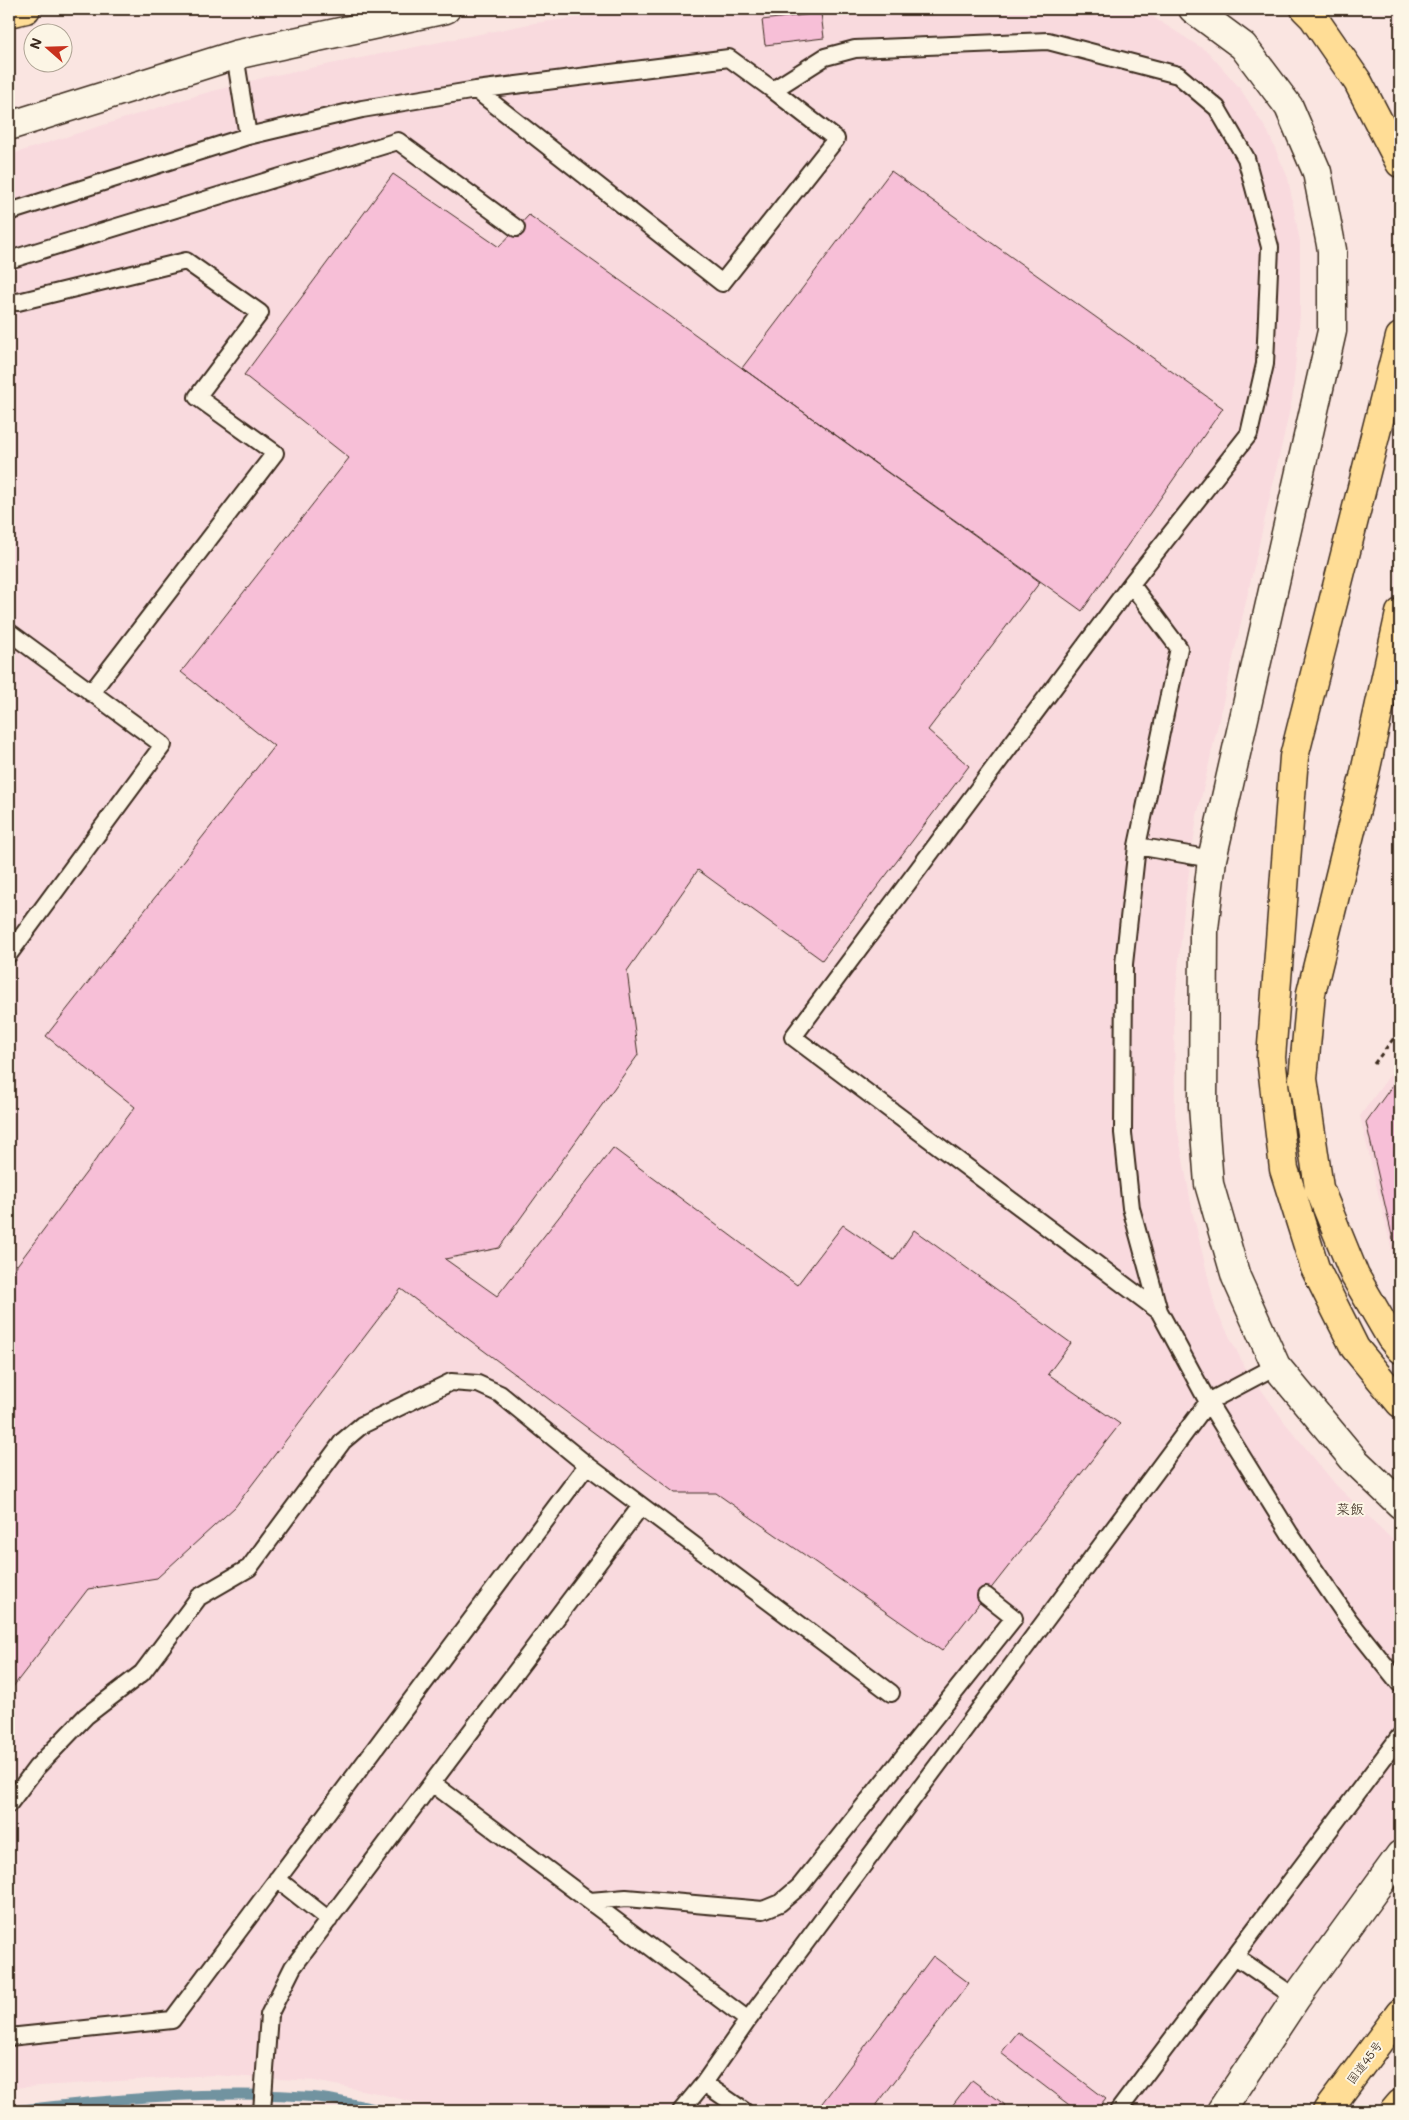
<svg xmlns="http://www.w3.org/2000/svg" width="1409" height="2120" font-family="Mali,'Klee One',sans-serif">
	<rect width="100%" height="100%" fill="#fae5e1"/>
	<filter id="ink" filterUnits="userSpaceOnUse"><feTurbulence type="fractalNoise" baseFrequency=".02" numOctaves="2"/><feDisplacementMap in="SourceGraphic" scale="10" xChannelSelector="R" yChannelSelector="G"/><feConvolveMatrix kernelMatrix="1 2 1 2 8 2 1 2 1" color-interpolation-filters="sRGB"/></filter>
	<g filter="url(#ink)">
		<path fill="#f9dade" d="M649,9h486l15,6 58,37 31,35 29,45 20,46 12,64v73l-8,85 -95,416 -12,84 -11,110 1,105 18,99 23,96 29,57 41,57 50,61 64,62v286l-97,133 -91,145h-764l-71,-18 -63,-12 -101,-6 -204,13v-1933l189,-60 68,-18 268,-54z
			M1400,1061v206l-8,-16 -32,-135z"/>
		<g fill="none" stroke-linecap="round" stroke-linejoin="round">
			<path stroke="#7193a0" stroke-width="10" d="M9,2111c100,-12 202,-21 304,-14 25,2 50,10 75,14"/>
		</g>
		<path fill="#f7bfd7" stroke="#3b2a1e" d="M821,13l3,25 -59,7 -3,-25z
			M891,171l332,237 -141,203 -340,-243z
			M393,174l106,73 30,-32 511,367 -112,148 41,36 -147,194 -124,-90 -71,101 11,84 -139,193 -54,11 52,37 116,-148 184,137 46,-60 51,35 20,-30 157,113 -23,31 72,50 -178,227 -226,-158h-41l-274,-204 -166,218 -78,71 -69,11 -79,103v-416l126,-169 -89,-71 228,-290 -93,-74 168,-214 -105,-83z
			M1400,1075v169l-7,-4 -27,-118z
			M933,1956l36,27 -97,128h-56z
			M1018,2032l88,67 -10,12h-19l-76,-58z
			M972,2080l33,25 -5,6h-52z"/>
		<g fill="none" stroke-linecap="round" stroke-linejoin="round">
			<defs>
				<path id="lane" d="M235,55l13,81
					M773,90l52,-33 30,-8 193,-8 130,34 39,33 29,50 24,89 -5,117 -16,70 -118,150 48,64 -42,198 -13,118 -1,169 8,75 28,103 49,91 82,132 59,86 51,64
					M9,212l239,-76 114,-27 114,-19 253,-32 44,32 63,49 -114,144 -246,-193
					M9,260l389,-119 118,87
					M9,301l9,1 168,-41 74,52 -63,84 78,56 -184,240
					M1131,584l-338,453 366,274
					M9,632l154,113 -154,209
					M1137,846l75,13
					M432,1783l316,237
					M9,1804l27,-36 50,-52 56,-43 57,-76 50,-29 94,-127 19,-16 89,-43 27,2 22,10 87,71
					M277,1879l52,41
					M590,1901l36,-3 137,12 17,-7 20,-17 214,-268 -28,-22
					M1235,1956l61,42
					M9,2037l163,-17 415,-555 304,228
					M704,2083l40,28
					M262,2111l7,-96 24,-48 348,-461
					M681,2111l23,-28 44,-63 460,-618 68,-36
					M1118,2111l282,-375"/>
				<path id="street" d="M1193,9l50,37 46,61 28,65 15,78v81l-120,528 -8,70 -1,177 6,78 27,93 40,89 79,95 45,43
					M9,126l226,-71 211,-46
					M1221,2111l75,-113 104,-143"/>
				<path id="highway" d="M1305,9l8,8 45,65 42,81
					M9,13l17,-4
					M1400,337l-106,420 -23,301 13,111 31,99 40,80 45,55
					M1400,613l-36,164 -53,216 -8,86 16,109 36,88 36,62 9,11
					M1327,2111l73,-98
					M1394,2111l6,-7"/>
			</defs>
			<use href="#lane" stroke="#3b2a1e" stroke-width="20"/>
			<use href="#street" stroke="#3b2a1e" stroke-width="31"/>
			<use href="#highway" stroke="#3b2a1e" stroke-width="31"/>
			<path stroke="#3b2a1e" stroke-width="3" stroke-dasharray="5 4" stroke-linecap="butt" d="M1374,1064l26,-34"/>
			<use href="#lane" stroke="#fcf5e5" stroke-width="16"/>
			<use href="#street" stroke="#fcf5e5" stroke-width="28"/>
			<use href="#highway" stroke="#ffdd96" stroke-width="28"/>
		</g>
	</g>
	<g text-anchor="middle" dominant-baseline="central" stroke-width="4" stroke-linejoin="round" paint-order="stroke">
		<g font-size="12" fill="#3b2a1e" stroke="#fcf5e5">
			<text transform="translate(1364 2062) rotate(-53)">国道45号</text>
		</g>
		<g font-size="14" fill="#3b2a1e" stroke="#fcf5e5">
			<text x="1350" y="1508">菜飯</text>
		</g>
	</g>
	<rect width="1409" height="2120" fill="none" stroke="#fcf5e5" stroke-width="30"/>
	<rect x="15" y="15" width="1379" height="2090" fill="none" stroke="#3b2a1e" stroke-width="2" filter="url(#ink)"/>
	<g transform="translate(48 48) rotate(290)"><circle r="24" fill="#fcf5e5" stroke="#afa495"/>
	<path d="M0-4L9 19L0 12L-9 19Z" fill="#c8321e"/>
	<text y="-8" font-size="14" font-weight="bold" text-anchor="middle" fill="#3b2a1e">N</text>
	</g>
</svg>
